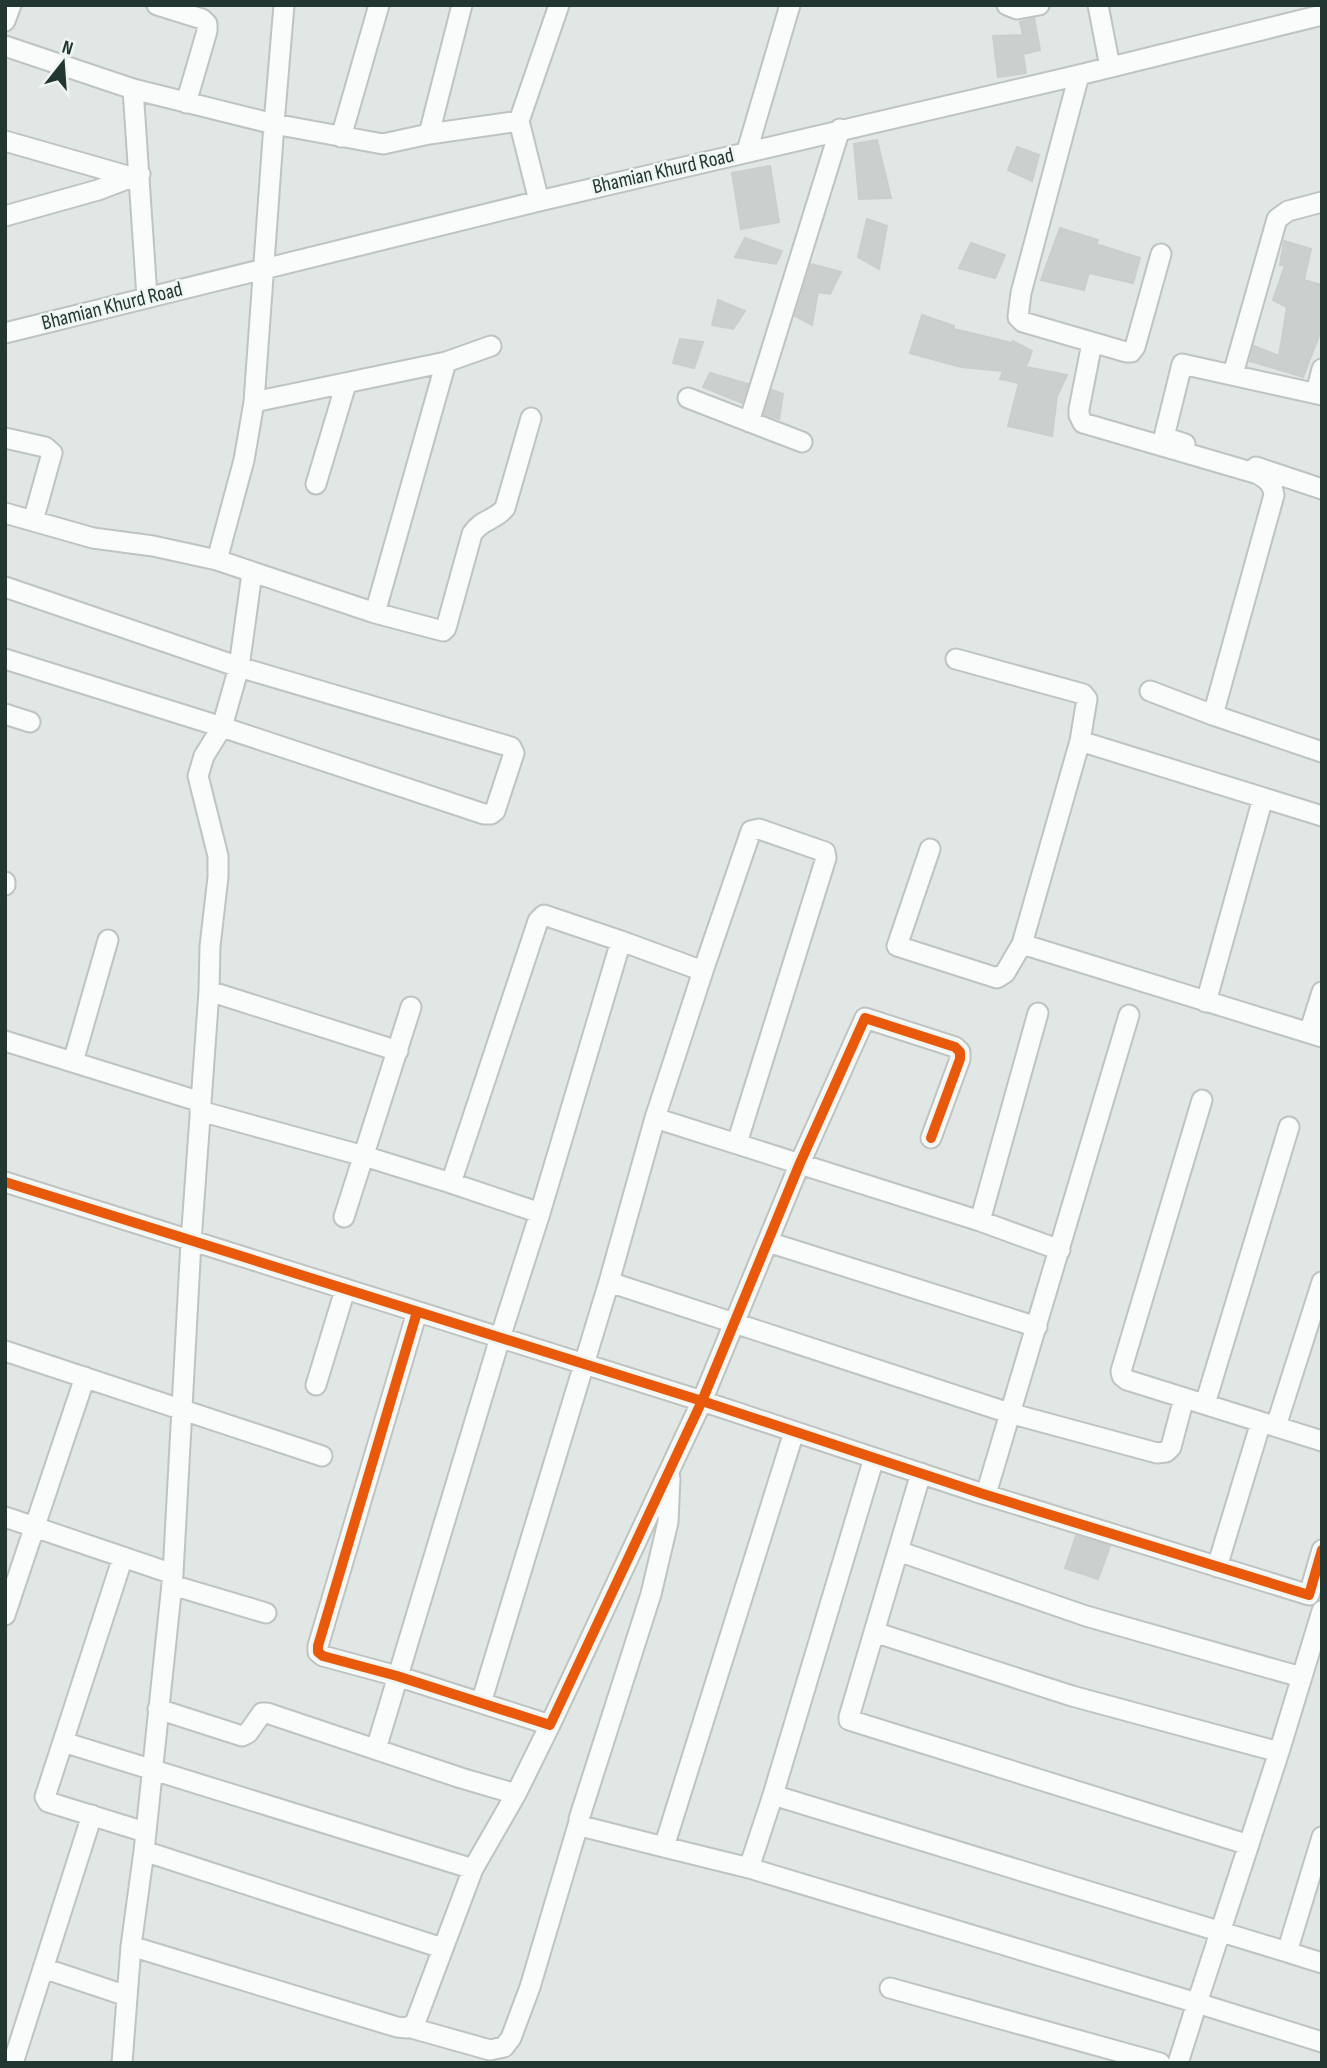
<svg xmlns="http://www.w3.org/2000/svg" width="1327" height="2068" font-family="'Sofia Sans Condensed',sans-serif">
	<rect width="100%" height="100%" fill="#e1e7e4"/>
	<path fill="#cbd0ce" stroke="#cacfcd" stroke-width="2" d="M1034,18l6,32 -17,4 3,19 -28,4 -5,-41 30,-1 -3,-13z
		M877,140l14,58 -32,1 -5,-55z
		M1017,147l22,8 -7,26 -24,-11z
		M770,166l9,56 -38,7 -9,-56z
		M867,219l20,7 -8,43 -21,-12z
		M1060,228l38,12 -2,4 44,14 -7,25 -44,-10 -5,17 -43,-10z
		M745,238l37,13 -6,13 -41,-7z
		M1284,241l27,8 -7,31 18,5v43l-19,49 -53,-16 4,-15 25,10 8,-49 -14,-7 12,-35h-5z
		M971,243l34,12 -10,23 -36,-10z
		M811,264l30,8 -11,22 -12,-2 -6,33 -17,-9z
		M718,300l27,11 -12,18 -21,-4z
		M922,315l32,11v3l58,14 1,-2 19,10 -6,16 41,8 -10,21 -5,40 -44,-10 11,-43 -19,-4 3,-8 -42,-4 -51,-14z
		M680,339l23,3 -9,26 -21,-5z
		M710,373l38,11 -6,19 -39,-16z
		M772,390l11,4 -4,25 -15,-5z
		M1076,1536l34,10 -12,33 -33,-11z"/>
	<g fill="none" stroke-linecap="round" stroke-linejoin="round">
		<defs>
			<path id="minor" d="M157,5l45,14 5,5v7l-21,72
				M284,5l-10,119 109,20 46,-10 90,-13
				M1007,5l10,4 22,-4
				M1098,5l12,62
				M5,21l6,-16
				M5,46l128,43 14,208
				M1079,75l-58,218 -3,24 5,5 103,30h5l4,-5 26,-93
				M133,89l141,35 -20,278 -10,58 -27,100
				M429,134l33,-129
				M341,137l38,-132
				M5,141l126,36
				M747,151l43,-146
				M539,201l-20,-80 40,-116
				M5,216l93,-26 42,-16
				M5,333l534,-132 540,-126 243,-60
				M1092,343l-13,66v6l4,8 175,51c10,6 14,9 16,21l-61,220 -63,-24
				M1233,374l44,-155 11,-8 34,-9
				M1316,393l6,-24
				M688,398l114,44
				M254,402l192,-40 45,-16
				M749,422l91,-293
				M5,438l40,9 7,6 -19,68
				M1185,444l-21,-7 18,-73 140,31
				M1256,467l66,22
				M316,484l30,-100
				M5,513l88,25 60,8 64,14 158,53 68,18 3,-3 26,-94c8,-14 24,-14 33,-26l26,-90
				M5,587l234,80 272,80 3,6 -19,58 -4,3h-7l-262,-87 -217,-68
				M375,613l71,-251
				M956,659l127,35 4,5 -7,42 -58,203 300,93
				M5,714l25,8
				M1213,715l109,37
				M1080,741l242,75
				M930,849l-33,97 100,32 8,-5 17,-29
				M5,882v3
				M621,941l82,30 -48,147 -46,164 400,131 148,40 9,-1 5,-5 13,-49
				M703,971l48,-140 8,-2 66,23 1,6 -89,285
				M209,991l1,-45 8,-69v-21l-20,-80 6,-20 18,-29 17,-60 13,-94
				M1206,1002l57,-204
				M1309,1033l13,-41
				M5,1041l196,61
				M73,1062l35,-122
				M1202,1100l-81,271 1,5 5,4 195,61
				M200,1111l164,45 87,27
				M655,1118l325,103 80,29
				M5,1182l697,219 278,92 329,102 13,-45
				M344,1217l67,-210
				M980,1221l58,-208
				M768,1242l269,85
				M417,1312l-99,334v6l5,4 74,20 153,49 152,-324 98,-238 65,-145 90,29 5,5v7l-29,79
				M5,1351l317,105
				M316,1385l29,-95
				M1205,1404l84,-277
				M1276,1426l46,-144
				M794,1432l-130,415 85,21 448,135 -19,60
				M921,1473l-72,244v3l400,125
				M986,1494l143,-479
				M5,1517l168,57
				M898,1551l188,65 215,61
				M123,1557l-78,240 3,5 97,30
				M1217,1567l44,-145
				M172,1585l94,28
				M1322,1611l-43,141 -82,251 125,39
				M5,1615l80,-238
				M874,1632l198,64 207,56
				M481,1703l128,-421
				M158,1709l84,27 6,-3 14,-20h5l194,65 55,16
				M63,1742l410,127
				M376,1749l124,-411 40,-125 81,-272 -77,-26 -6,6 -87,262 89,30
				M773,1795l101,-337
				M664,1847l-83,-21 -2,-7 72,-225 17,-72 2,-44
				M144,1851l298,97
				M749,1868l24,-73 514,157 35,-115
				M131,1946l266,81 10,1 8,-5 58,-154 43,-75 34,-69
				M1287,1952l35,11
				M43,1968l84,28
				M890,1988l270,75
				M408,2027l82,23 14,-3 7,-9 19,-51 49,-165
				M13,2063l79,-248
				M122,2063l9,-117 13,-95 29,-277 18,-332 18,-251 189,60"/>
		</defs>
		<use href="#minor" stroke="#bec4c1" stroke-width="23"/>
		<use href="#minor" stroke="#fafbfb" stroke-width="19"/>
		<defs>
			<path id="cycleway" d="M5,1182l697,219 278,92 329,102 13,-45
				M417,1312l-99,334v6l5,4 74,20 153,49 152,-324 98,-238 65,-145 90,29 5,5v7l-29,79"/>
		</defs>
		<use href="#cycleway" stroke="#eff6f2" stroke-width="15"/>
		<use href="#cycleway" stroke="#e8590c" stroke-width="10"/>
	</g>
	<g text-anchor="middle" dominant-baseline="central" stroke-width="5" stroke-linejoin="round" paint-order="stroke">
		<g font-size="21" fill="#223732" stroke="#eff6f2">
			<text transform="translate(663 171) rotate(-13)">Bhamian Khurd Road</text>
			<text transform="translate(112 306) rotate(-14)">Bhamian Khurd Road</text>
		</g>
	</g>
	<rect width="1327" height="2068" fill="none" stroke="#223732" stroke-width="14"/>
	<g transform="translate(63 63) rotate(17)" stroke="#eff6f2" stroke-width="5" paint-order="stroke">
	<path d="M0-5L12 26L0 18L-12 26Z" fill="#223732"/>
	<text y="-10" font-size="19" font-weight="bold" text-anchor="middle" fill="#223732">N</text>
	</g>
</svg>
